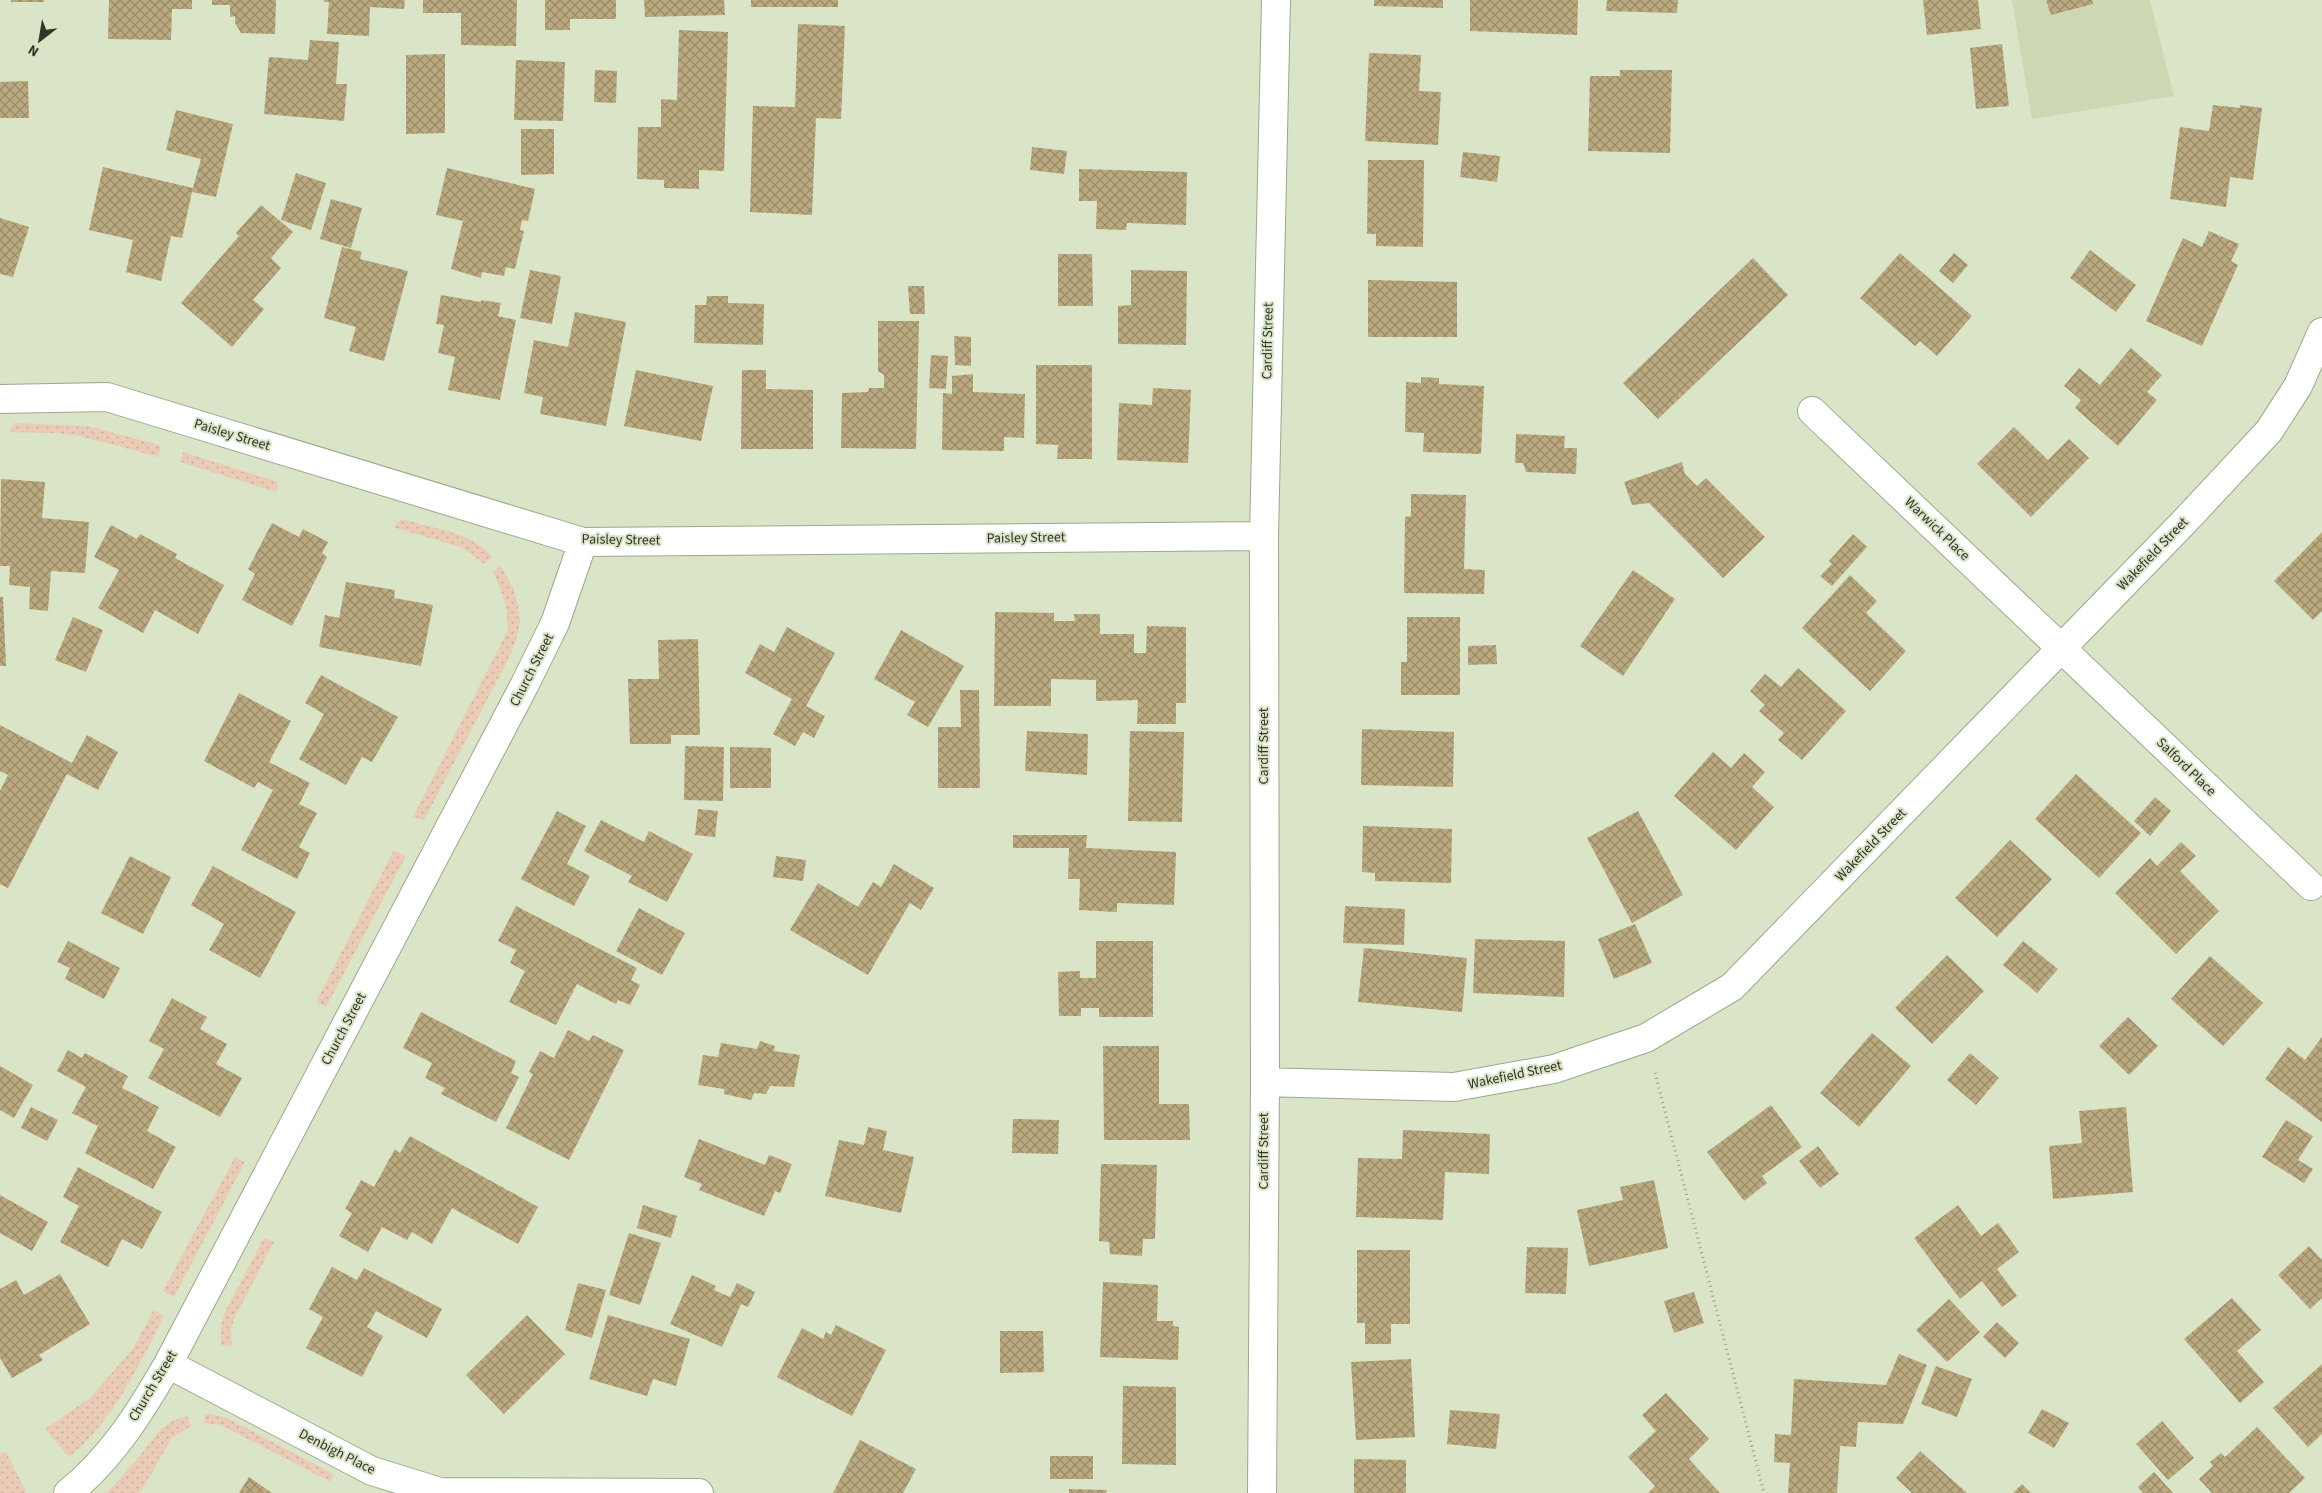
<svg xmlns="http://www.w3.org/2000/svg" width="2322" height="1493" font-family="'Source Sans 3',sans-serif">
	<defs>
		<pattern id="grass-dots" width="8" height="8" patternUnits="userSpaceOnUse" patternTransform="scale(1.25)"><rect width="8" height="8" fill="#eacbb6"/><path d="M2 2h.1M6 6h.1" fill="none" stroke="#c9af9c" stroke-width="1.8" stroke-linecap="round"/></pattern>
		<pattern id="building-cross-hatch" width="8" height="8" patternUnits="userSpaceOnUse" patternTransform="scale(1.25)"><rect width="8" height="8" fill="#bbaa7f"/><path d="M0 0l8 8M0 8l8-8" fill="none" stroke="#998b68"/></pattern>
	</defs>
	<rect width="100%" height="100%" fill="#dae4c7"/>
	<path fill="#ccd8b4" d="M2012,0h138l24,96 -142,23z"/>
	<path fill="url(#grass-dots)" d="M14,423l73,3 73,19 -1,12 -79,-21 -25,-3 -46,-1z
		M183,452l95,30 -2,10 -96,-30z
		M402,519c29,9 71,13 90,38l-8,7 -21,-16 -70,-21z
		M500,565l14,25 4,15 2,16 -3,16 -6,17 -87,166 -11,-3 95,-187c0,-21 -5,-39 -15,-57z
		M394,850l12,6 -80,151 -10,-5z
		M235,1157l10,5 -71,135 -11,-6z
		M264,1238l10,4 -40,77 -3,11 1,15 -11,1v-18l3,-14z
		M154,1310l10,6c-25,49 -51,106 -95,141l-24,-28 45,-31 42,-48z
		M205,1413l22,5 106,56 -2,8 -110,-57 -17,-2z
		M187,1416l4,10 -19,12 -32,55h-33l32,-36 22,-28 11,-8z
		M6,1452l20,40 -2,1h-24v-39z"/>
	<path fill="url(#building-cross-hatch)" d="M11,0h33v2h-33z
		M109,0h83v9h-20l-1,31 -63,-1z
		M212,0h64l-1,34 -34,-1 -6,-10v-7l-5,1v-12h-18z
		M324,0h81l-1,9 -34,-2 -1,29 -42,-2 2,-32h-5z
		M423,0h94l-1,46 -55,-1v-32h-38z
		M545,0h71v19h-46v11h-25z
		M644,0h80l1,15 -80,2z
		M751,0h87v7h-87z
		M1374,0h69v8l-69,-2z
		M1470,0h108l-1,35 -107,-4z
		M1607,0h71l-1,13 -71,-2z
		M1923,0h55l3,29 -54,6z
		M2046,0h46l1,4 -42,11z
		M798,24l47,2 -4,93 -25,-1 -4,97 -62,-3 3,-106 42,1z
		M679,30l49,2 -4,139 -25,-1v19l-35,-1v-8l-27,-1 1,-52h23v-28l16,1z
		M310,40l29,2 -3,42h11l-3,37 -80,-7 5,-57 39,3z
		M2002,44l7,62 -33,3 -6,-61z
		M1369,53l52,2 -2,36 22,1 -3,53 -73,-4z
		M445,54v79l-39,1v-79z
		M516,60l49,2 -2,59 -49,-1z
		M595,70l22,1 -1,32 -22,-1z
		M1620,70h52l-2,83 -82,-2 2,-75h30z
		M28,81l1,37h-29v-36z
		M2213,105l27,3v-3l22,3 -9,72 -23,-3 -4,30 -56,-8 10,-72 29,4z
		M176,110l57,14 -17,73 -24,-5 -10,46 -11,-2 -10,45 -35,-9 7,-32 -44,-10 14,-63 90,21 8,-29 -35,-9z
		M521,129h33v45l-33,1z
		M1032,147l35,4 -3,23 -34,-4z
		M1463,152l37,4 -3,26 -37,-5z
		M1368,160h56l-1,87 -47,-1v-12h-9z
		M447,168l88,21 -7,32 -6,-1 -2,10 4,1 -9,38 -9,-2 -2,9 -22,-4 -1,6 -30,-9 12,-48 -27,-6z
		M1079,169l108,3 -1,53 -59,-2 -1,7 -30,-1 1,-28h-18z
		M296,173l30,10 -15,47 -30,-10z
		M331,199l31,9 -11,40 -31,-9z
		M261,205l32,27 -22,26 10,10 -28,32 11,9 -32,38 -51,-44 58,-67 -3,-3z
		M0,218l29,9 -16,50 -13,-3z
		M2209,231l30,13 -8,17 7,4 -36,81 -56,-25 37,-83 19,9z
		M342,247l20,5 -2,7 48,12 -24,90 -35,-10 7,-24 -32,-9z
		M2090,250l46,35 -20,27 -46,-34z
		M1900,253l72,63 -35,40 -17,-15 -5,5 -55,-48z
		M1954,253l14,12 -15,18 -14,-12z
		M1058,254h34l1,52h-35z
		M1753,258l35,37 -130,124 -35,-36z
		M530,270l31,6 -9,48 -32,-6z
		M1131,270l56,1 -1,74 -68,-1v-38l13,-1z
		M1368,280l89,2v55h-89z
		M908,286h16l1,28h-15z
		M441,295l40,7v-2l20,3 -3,13 18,4 -16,80 -52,-10 7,-33 -17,-4 6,-28 -8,-1z
		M707,296h21v7l36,1 -1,41 -69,-2 1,-38h11z
		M575,312l51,10 -20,104 -66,-12 3,-17 -19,-4 10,-53 34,7z
		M878,321h41l-3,128 -75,-1 1,-55 26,-1 1,-4h15v-13l-6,-4z
		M954,336l17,1v29l-16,-1z
		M2131,348l31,27 -15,17 10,8 -39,46 -43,-38 6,-8 -17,-14 15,-18 21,17z
		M931,355l17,1 -2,33 -17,-1z
		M1036,365h56v94h-35l1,-14 -22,-1z
		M636,370l77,16 -12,55 -77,-15z
		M742,370h24v19l47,1v59h-72z
		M973,374v18l52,2 -1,44 -20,-1v14l-62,-1 1,-57 9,1v-18z
		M1421,377l18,1v6l45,2 -3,68 -58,-2 1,-19 -19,-1 1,-50 15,1z
		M1153,388l38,2 -3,73 -71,-3 2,-57 33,2z
		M2014,427l34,33 21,-21 20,19 -58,59 -54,-53z
		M1516,434l49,2 -1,12h13l-1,26 -50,-2 -3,-9h-8z
		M1682,462l3,12 12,12 9,-8 59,59 -42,41 -74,-75 -17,2 -8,-23z
		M1,479l44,3 -3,36 47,4 -4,51 -34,-2 -3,40 -19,-2 1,-22 -21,-2 1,-19h-10z
		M1411,494l55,1 -2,74 21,1 -1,24 -80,-1 1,-76 6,-1z
		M272,523l27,14 4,-8 25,13 -6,11 5,4 -35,69 -50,-26 13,-26 -7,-5z
		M111,525l26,14 3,-5 37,20 -2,4 49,27 -26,49 -43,-24 -12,23 -45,-25 21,-38 -25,-13z
		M2322,532v79l-9,9 -39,-39z
		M1853,534l14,13 -35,39 -12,-10 12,-12 -3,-3z
		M1633,570l42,29 -52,77 -43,-30z
		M1850,575l27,26 -11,12 40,38 -36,40 -68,-63z
		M346,582l49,8 -1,8 39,7 -12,61 -102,-19 6,-32 14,3z
		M0,597h3l3,69h-6z
		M995,612l59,1v8h21l-1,-7h26v20h34v19h12l1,-27 39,1v76h-10v21h-39l1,-24 -42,1v-21l-45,-1v27h-57z
		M73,617l30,13 -17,42 -31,-12z
		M1407,617h53v78h-59v-33h6z
		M787,627l48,26 -29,53 19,10 -11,22 -11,-6 -8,14 -22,-12 19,-35 -47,-26 15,-29 14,8z
		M901,630l63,36 -36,61 -21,-12 8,-13 -41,-23z
		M698,639l2,96h-29v9h-41l-2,-65h31l-1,-39z
		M1496,645l1,19 -29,1v-19z
		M1798,668l48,43 -44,49 -24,-20 6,-7 -25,-22 6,-6 -15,-14 15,-17 16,13z
		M321,675l77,42 -26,45 -10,-5 -16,28 -47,-26 25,-45 -19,-11z
		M960,690h19l1,98h-42v-61h23z
		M239,693l52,28 -22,41 41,21 -11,21 18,9 -18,34 11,6 -13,26 -56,-29 32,-60 -15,-8 -4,6 -50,-27z
		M0,725l72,38 15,-28 31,17 -20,38 -31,-16 -59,114 -8,-4v-93l8,-16 -8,-4z
		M1362,729l92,3 -1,55 -92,-2z
		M1027,731l61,3 -1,41 -62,-4z
		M1130,731l54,1 -2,90 -54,-1z
		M685,746l39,1 -1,54 -39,-1z
		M730,747l41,1v40h-41z
		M1713,752l18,16 13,-15 21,19 -13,15 22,20 -38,43 -62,-54z
		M2076,774l65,59 -42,45 -64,-59z
		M2155,797l16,14 -21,25 -16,-15z
		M698,809l20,2 -3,26 -20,-2z
		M557,811l29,15 -19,38 23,12 -16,30 -53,-27z
		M1638,811l45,84 -51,28 -45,-85z
		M601,820l43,22 5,-11 44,23 -26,48 -39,-20 4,-6 -48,-25z
		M1363,826l89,3 -1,54 -76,-2v-8l-13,-1z
		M1013,835h74l-1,13 90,4 -2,53 -57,-2v9l-38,-2 1,-31h-12l1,-31h-56z
		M2010,840l42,39 -55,58 -42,-39z
		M2181,842l15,14 -16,15 39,40 -43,43 -61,-61 35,-35 7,8z
		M130,856l41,21 -28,57 -42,-21z
		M776,856l30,4 -3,21 -30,-4z
		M894,864l40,24 -13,22 -11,-7 -42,72 -78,-45 28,-47 40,24 15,-25 8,5z
		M213,866l83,46 -36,66 -51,-28 15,-26 -33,-19z
		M516,906l121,62 -6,12 9,5 -10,20 -12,-5 -2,4 -39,-20 -21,41 -47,-23 16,-31 -15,-8 6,-13 -18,-9z
		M1345,906l60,3 -1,36 -61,-2z
		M639,908l46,25 -23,42 -46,-24z
		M1635,924l17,39 -38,16 -16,-40z
		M1475,939l90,2 -1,56 -91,-4z
		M68,941l52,27 -16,31 -39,-20 5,-11 -13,-6z
		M1096,941h57v76h-54v-9h-18v8h-22l-1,-44 22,-1v7h16z
		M2023,941l35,28 -21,24 -34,-28z
		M1364,948l103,10 -5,54 -104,-10z
		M1947,955l37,36 -52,53 -37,-36z
		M2210,956l53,47 -40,43 -52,-47z
		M172,998l35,19 -7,12 27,15 -11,20 26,14 -22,39 -72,-39 16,-29 -15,-8z
		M421,1012l95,49 -5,12 8,4 -23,45 -55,-28 4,-6 -20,-10 7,-15 -29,-15z
		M2128,1017l30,29 -29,29 -30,-29z
		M568,1030l21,11 4,-6 31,15 -55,110 -63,-32 27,-54 -4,-2 11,-21 14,7z
		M1872,1033l39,33 -52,61 -39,-34z
		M2322,1037v85l-57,-43 23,-32 17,13z
		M760,1041l15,5 -1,5 26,4 -6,32 -24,-1 -4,8 -12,-1 -3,7 -27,-6v-5l-26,-4 5,-30 15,2 3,-14 36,6z
		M1103,1046h56v58h30l1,36h-86z
		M68,1050l14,8 3,-5 43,23 -6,12 37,19 -12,24 29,16 -23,42 -68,-36 13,-27 -26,-13 14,-26 -29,-16z
		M1970,1053l29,25 -23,27 -29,-25z
		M0,1066l33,19 -19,33 -14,-8z
		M1771,1105l31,42 -40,29 5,7 -23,18 -37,-49z
		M31,1107l27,13 -11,21 -26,-13z
		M2126,1107l7,85 -80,7 -4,-53 33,-3 -3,-32z
		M1013,1119l46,1 -1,34 -46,-1z
		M2286,1120l27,16 -15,24 15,9 -9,14 -42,-26z
		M868,1127l19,4 -4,19 31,7 -13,56 -76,-17 14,-56 25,5z
		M1403,1130l87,4 -1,40 -44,-2 -2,48 -87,-3 2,-59 44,1z
		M410,1136l128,71 -20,37 -66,-36 -20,36 -20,-12 -5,8 -25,-13 -14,25 -29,-16 13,-23 -7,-4 16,-29 13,7 21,-38 5,4z
		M699,1139l66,26 4,-10 23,9 -12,29 -5,-2 -11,25 -65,-26 3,-6 -18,-7z
		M1818,1146l21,28 -19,14 -21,-27z
		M1101,1164l56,1 -2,74h-12l-1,17 -32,-2 -1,-12 -10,-1z
		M78,1167l84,45 -20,37 -20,-10 -14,28 -48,-25 19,-36 -16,-9z
		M1654,1180l14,68 -79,18 -12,-56 46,-10 -3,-13z
		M0,1195l48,27 -16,29 -32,-18z
		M643,1205l34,11 -6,22 -34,-10z
		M1958,1205l23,31 17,-13 21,29 -22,17 20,27 -15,11 -20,-26 -22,18 -46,-61z
		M629,1233l32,10 -21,62 -31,-10z
		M2309,1246l13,14v38l-12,11 -32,-34z
		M1527,1247l41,1 -2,46 -41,-1z
		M1357,1250h53v74h-19v20h-26v-21h-8z
		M332,1267l25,13 7,-12 78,41 -15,29 -51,-27 -9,16 16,9 -21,41 -56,-29 17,-31 -14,-8z
		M60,1274l30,50 -51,31 4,5 -31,18 -12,-20v-69l16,-9 8,15z
		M692,1275l24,11 -2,4 16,7 7,-14 18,9 -7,15 -7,-3 -19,43 -52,-23z
		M1103,1282l55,3 -1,36h16v5l6,1 -1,33 -78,-3z
		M578,1283l28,7 -14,48 -27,-8z
		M1694,1292l10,31 -30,10 -10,-32z
		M2232,1298l29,32 -24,21 27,31 -24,21 -56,-64z
		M1949,1299l31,33 -33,30 -31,-32z
		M527,1315l38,39 -61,60 -38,-39z
		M608,1315l82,24 -14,47 -23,-7 -6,17 -58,-17z
		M1997,1322l22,21 -14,15 -22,-21z
		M836,1325l50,25 -34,66 -75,-39 25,-49 21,11 3,-7 5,3z
		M1000,1331h43l1,41 -44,1z
		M1899,1354l28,11 -24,59 -45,-2 -2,25 -16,-1 -3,47h-49l2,-30 -16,-1 1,-28 16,1 3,-56 92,6z
		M1411,1359l4,78 -59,3 -5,-78z
		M2322,1364v70l-14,13 -35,-39z
		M1936,1366l36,13 -15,38 -36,-13z
		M1123,1386l53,1v78l-54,-1z
		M1666,1393l43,46 -20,20 31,34h-72l7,-7 -27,-29 28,-26 -14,-16z
		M2042,1409l27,14 -15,25 -26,-15z
		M1450,1410l50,4 -4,35 -49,-5z
		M2162,1421l32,37 -26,22 -32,-36z
		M2257,1427l48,51 -16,15h-77l-13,-14 14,-13 -3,-4 11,-9 4,4z
		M860,1440l56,29 -13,24h-70z
		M1920,1451l47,42h-55l-16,-15z
		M1050,1456h43v23h-43z
		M1354,1459l52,1v33h-52z
		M2154,1472l19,21h-30l-5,-6z
		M249,1477l23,16h-33z
		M2022,1484l9,9h-18z
		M1069,1489l38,1 -1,3h-37z"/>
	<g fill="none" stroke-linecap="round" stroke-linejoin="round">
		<defs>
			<path id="minor" d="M0,399l107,-2 476,145 681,-6
				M1812,411l499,475
				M1265,1082l189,5 100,-18 92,-31 86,-51 453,-466 84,-90 29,-45 24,-54
				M168,1364l204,107 68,21 259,1
				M68,1493c43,-34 73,-82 100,-129l357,-680 30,-61 28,-81
				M1262,1493l3,-411 -1,-546 12,-536"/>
		</defs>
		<use href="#minor" stroke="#9ea78c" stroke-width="30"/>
		<path stroke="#979e88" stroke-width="3" stroke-dasharray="1 4" stroke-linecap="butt" d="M1655,1073l109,420"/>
		<use href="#minor" stroke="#fff" stroke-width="28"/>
	</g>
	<g text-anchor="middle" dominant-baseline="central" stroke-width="4" stroke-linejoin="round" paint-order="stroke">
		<g font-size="14" fill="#313529" stroke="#dae4c7">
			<text transform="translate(1268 341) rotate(-89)">Cardiff Street</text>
			<text transform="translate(232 435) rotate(17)">Paisley Street</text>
			<text transform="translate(1937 529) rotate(44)">Warwick Place</text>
			<text transform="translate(1026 538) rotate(-1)">Paisley Street</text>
			<text transform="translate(621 540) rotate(1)">Paisley Street</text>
			<text transform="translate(2153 554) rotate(-46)">Wakefield Street</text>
			<text transform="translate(532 670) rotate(-63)">Church Street</text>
			<text transform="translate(1264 746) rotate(-90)">Cardiff Street</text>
			<text transform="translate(2186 767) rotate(44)">Salford Place</text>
			<text transform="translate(1871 845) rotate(-46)">Wakefield Street</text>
			<text transform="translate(344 1029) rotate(-62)">Church Street</text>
			<text transform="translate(1515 1075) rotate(-12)">Wakefield Street</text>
			<text transform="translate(1264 1151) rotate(-90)">Cardiff Street</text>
			<text transform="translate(153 1386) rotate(-59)">Church Street</text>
			<text transform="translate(337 1452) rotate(27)">Denbigh Place</text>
		</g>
	</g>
	<g transform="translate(40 40) rotate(211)" stroke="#dae4c7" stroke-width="4" paint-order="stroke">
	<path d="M0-4L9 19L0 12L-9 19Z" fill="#313529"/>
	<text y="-8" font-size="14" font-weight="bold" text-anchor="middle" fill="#313529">N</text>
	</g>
</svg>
